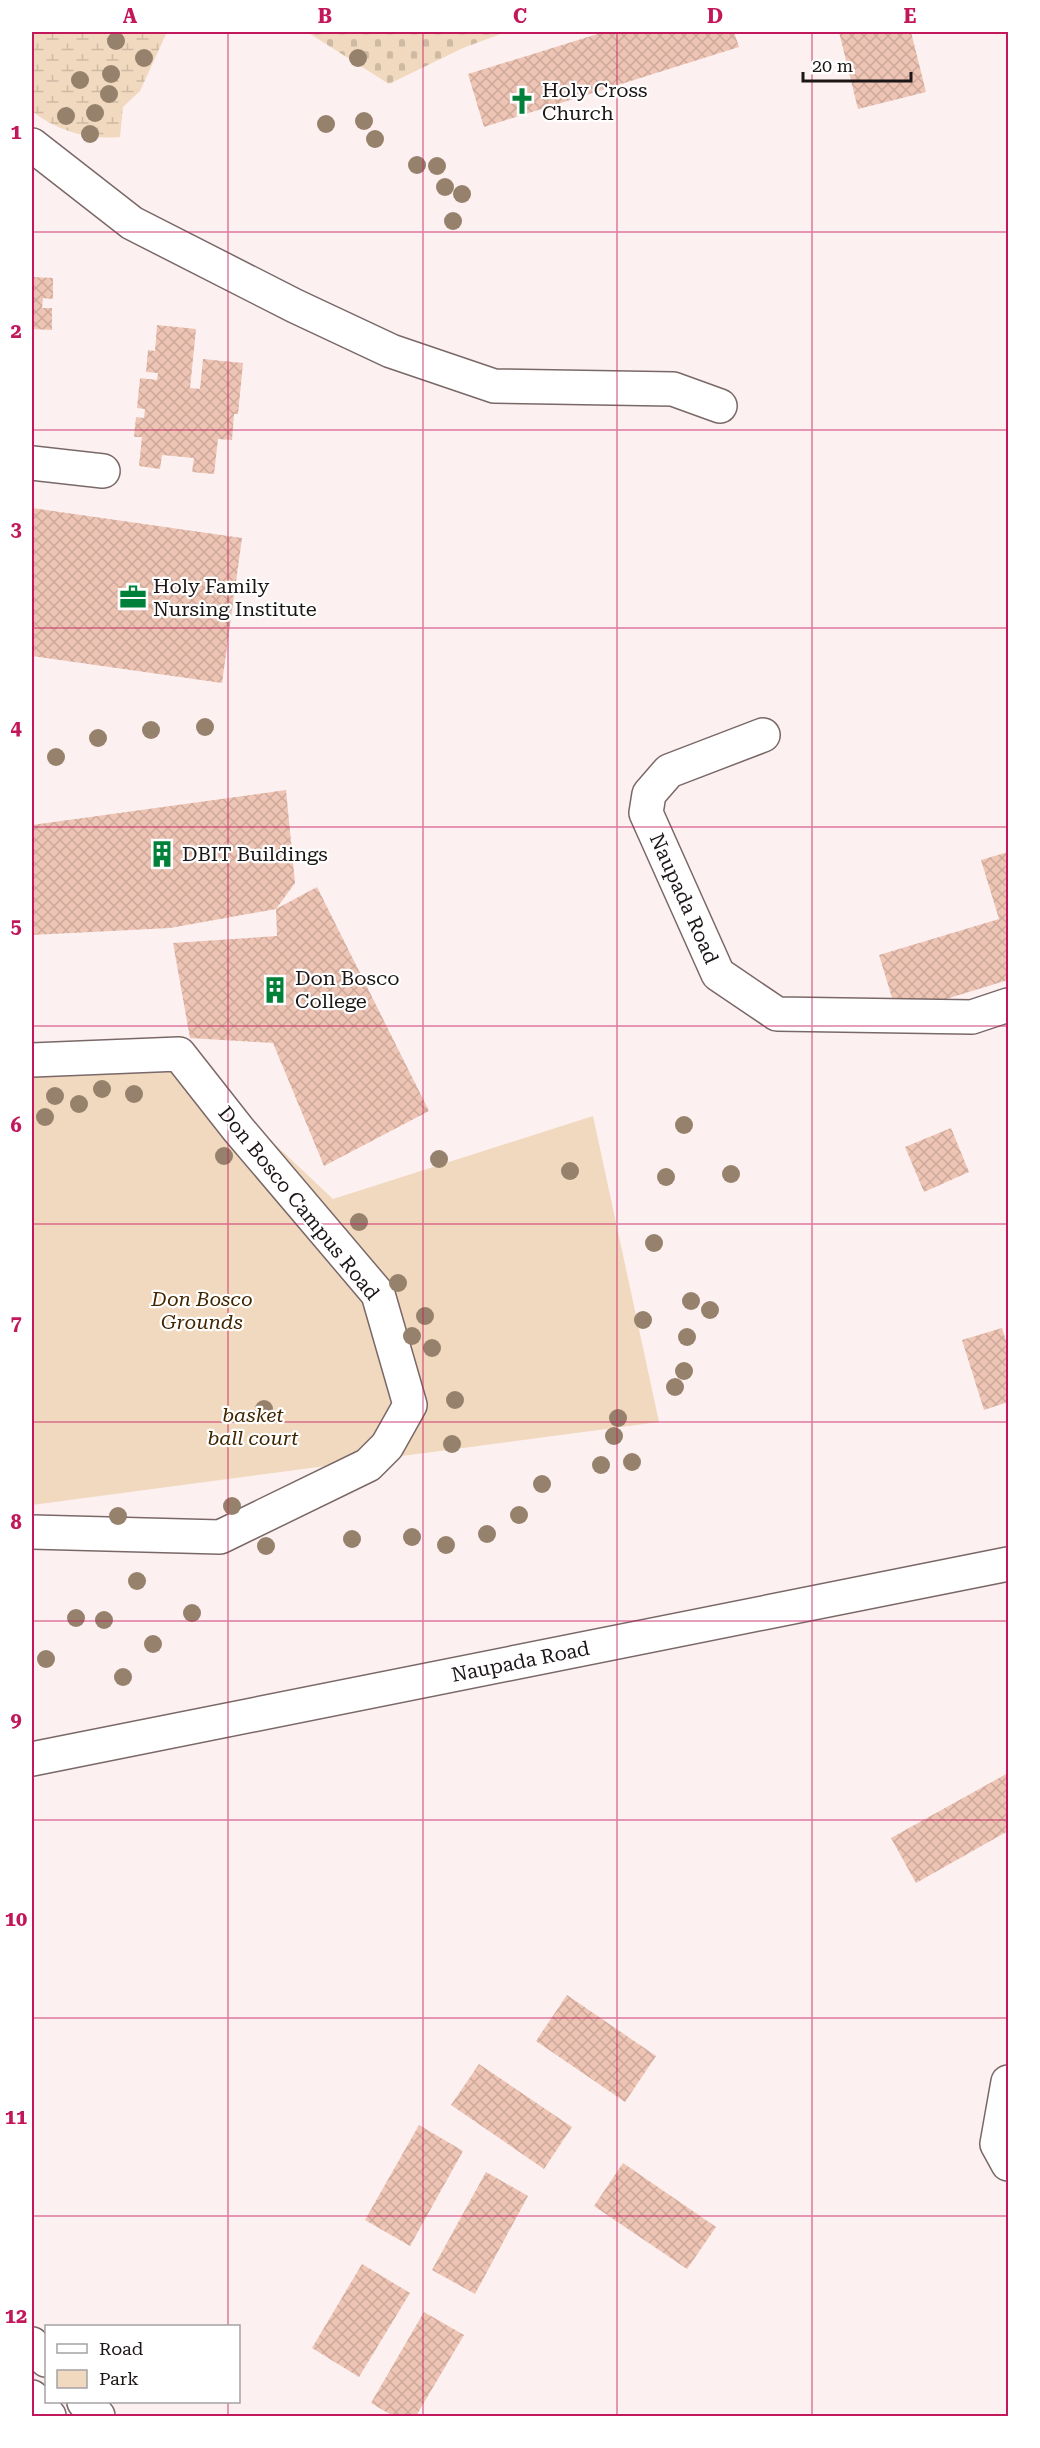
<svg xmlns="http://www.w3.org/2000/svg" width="1040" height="2448" font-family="'Roboto Serif',serif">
	<defs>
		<pattern id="wetland-marsh" width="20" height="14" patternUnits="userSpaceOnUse" patternTransform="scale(1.5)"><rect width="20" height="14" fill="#f1d9bf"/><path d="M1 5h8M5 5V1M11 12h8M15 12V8" fill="none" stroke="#cebaa3"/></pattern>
		<pattern id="cemetery-stones" width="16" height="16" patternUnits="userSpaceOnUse" patternTransform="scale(1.5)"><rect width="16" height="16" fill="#f1d9bf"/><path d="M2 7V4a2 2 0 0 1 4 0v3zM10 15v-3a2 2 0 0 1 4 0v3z" fill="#cebaa3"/></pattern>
		<pattern id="building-cross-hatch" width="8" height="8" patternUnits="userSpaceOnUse" patternTransform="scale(1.5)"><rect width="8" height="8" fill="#eec5b4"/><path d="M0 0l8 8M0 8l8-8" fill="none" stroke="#cca89a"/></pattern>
	</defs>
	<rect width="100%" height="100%" fill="#fdf0f0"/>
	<path fill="#f1d9bf" d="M179,1054l154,145 260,-83 66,306 -627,83v-445z"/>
	<path fill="url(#wetland-marsh)" d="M32,32h135l-27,59 -17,16 -3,30c-32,3 -63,-6 -88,-26z"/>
	<path fill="url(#cemetery-stones)" d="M307,32h199l-43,16 -74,36z"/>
	<path fill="url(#building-cross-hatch)" d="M604,32h130l5,15 -255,80 -16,-53z
		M839,32h72l15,60 -68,17z
		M32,277l21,1v21l-10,-1 -1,10h10v22l-20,-1z
		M157,325l39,4 -6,59 10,1 3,-30 40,4 -5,51h-4l-2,26 -14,-1 -4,35 -22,-2 2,-14 -32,-3 -2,14 -21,-3 3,-29h-8l2,-20 8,1 1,-9 -8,-1 3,-30 17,2 1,-7 -12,-1 2,-22 7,1z
		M32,508l210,30 -20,145 -190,-27z
		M286,790l9,93 -19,26 41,-22 112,224 -105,55 -51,-123 -83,-5 -17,-95 104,-7 -1,-27 -106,19 -138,7v-110z
		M1008,852v128l-111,34 -18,-59 120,-36 -18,-59z
		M951,1128l18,44 -45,20 -19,-45z
		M1002,1328l6,19v55l-24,8 -22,-70z
		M1008,1773v58l-92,52 -25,-45z
		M567,1995l89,61 -31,46 -89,-61z
		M479,2064l93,63 -28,42 -93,-64z
		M419,2125l44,26 -53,95 -45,-26z
		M623,2163l93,64 -29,42 -93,-63z
		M486,2172l42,24 -53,98 -43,-24z
		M362,2264l48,29 -51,84 -47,-29z
		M424,2312l40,23 -48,81h-23l-22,-13z"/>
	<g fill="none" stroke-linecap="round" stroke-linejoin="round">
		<defs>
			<g id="minor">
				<path d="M32,145l100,78 163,83 96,45 103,35 179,3 47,17"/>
				<path d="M32,463l71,8"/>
				<path id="s1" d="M763,735l-94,36 -20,23 -3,19 72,161 59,40 195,3 36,-12"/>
				<path d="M32,1060l147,-6 59,75 140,165 32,111 -23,41 -19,19 -148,72 -188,-5"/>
				<path id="s2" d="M32,1759l976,-195"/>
				<path d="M1008,2082l-11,62 11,20"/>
				<path d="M32,2344l14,16"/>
				<path d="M32,2397l17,19"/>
				<path d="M84,2402l14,14"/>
			</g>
		</defs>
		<use href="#minor" stroke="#7a6868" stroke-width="36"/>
		<use href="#minor" stroke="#fff" stroke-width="33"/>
	</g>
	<g fill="#96816c">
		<circle cx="116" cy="41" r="9"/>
		<circle cx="144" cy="58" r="9"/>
		<circle cx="358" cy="58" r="9"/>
		<circle cx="111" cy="74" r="9"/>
		<circle cx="80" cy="80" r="9"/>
		<circle cx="109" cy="94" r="9"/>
		<circle cx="95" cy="113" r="9"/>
		<circle cx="66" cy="116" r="9"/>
		<circle cx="364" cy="121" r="9"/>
		<circle cx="326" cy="124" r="9"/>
		<circle cx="90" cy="134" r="9"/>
		<circle cx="375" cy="139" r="9"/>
		<circle cx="417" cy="165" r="9"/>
		<circle cx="437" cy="166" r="9"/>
		<circle cx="445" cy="187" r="9"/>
		<circle cx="462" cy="194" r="9"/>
		<circle cx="453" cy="221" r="9"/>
		<circle cx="205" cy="727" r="9"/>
		<circle cx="151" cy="730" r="9"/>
		<circle cx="98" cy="738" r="9"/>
		<circle cx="56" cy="757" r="9"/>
		<circle cx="102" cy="1089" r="9"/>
		<circle cx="134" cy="1094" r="9"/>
		<circle cx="55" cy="1096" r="9"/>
		<circle cx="79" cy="1104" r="9"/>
		<circle cx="45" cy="1117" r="9"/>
		<circle cx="684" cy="1125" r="9"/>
		<circle cx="224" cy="1156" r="9"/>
		<circle cx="439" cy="1159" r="9"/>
		<circle cx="570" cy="1171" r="9"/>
		<circle cx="731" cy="1174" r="9"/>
		<circle cx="666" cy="1177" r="9"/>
		<circle cx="359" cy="1222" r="9"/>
		<circle cx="654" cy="1243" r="9"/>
		<circle cx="398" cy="1283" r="9"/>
		<circle cx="691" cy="1301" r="9"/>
		<circle cx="710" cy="1310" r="9"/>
		<circle cx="425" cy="1316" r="9"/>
		<circle cx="643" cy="1320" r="9"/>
		<circle cx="412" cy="1336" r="9"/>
		<circle cx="687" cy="1337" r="9"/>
		<circle cx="432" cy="1348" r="9"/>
		<circle cx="684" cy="1371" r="9"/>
		<circle cx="675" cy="1387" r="9"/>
		<circle cx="455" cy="1400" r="9"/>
		<circle cx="264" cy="1409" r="9"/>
		<circle cx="618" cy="1418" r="9"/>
		<circle cx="614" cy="1436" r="9"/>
		<circle cx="452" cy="1444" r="9"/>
		<circle cx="632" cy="1462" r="9"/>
		<circle cx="601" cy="1465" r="9"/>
		<circle cx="542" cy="1484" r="9"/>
		<circle cx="232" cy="1506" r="9"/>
		<circle cx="519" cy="1515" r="9"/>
		<circle cx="118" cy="1516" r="9"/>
		<circle cx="487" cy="1534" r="9"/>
		<circle cx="412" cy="1537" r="9"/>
		<circle cx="352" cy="1539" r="9"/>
		<circle cx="446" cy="1545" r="9"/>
		<circle cx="266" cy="1546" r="9"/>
		<circle cx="137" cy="1581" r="9"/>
		<circle cx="192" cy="1613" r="9"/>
		<circle cx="76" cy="1618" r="9"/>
		<circle cx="104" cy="1620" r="9"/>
		<circle cx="153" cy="1644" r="9"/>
		<circle cx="46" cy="1659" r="9"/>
		<circle cx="123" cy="1677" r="9"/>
	</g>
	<path fill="none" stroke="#c2185b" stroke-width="1.5" stroke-opacity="0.55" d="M228,32v2294M423,32v2384M617,32v2384M812,32v2384M32,232h976M32,430h976M32,628h976M32,827h976M32,1026h976M32,1224h976M32,1422h976M32,1621h976M32,1820h976M32,2018h976M32,2216h976M228,2402v14"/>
	<defs>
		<symbol id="church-bare" viewBox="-9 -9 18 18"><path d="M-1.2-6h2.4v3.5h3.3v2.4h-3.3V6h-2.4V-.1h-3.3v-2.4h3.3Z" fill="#018039" stroke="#fff" stroke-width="2.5" paint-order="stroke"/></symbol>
		<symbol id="office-bare" viewBox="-9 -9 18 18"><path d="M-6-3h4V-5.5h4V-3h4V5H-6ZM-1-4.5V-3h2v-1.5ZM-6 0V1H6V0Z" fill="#018039" stroke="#fff" stroke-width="2.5" paint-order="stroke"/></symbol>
		<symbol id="building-bare" viewBox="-9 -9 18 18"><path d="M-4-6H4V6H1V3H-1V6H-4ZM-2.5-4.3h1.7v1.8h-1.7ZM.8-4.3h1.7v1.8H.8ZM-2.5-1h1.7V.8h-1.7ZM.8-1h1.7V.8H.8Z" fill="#018039" stroke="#fff" stroke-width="2.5" paint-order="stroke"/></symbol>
	</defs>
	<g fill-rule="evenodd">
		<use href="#church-bare" x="503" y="82" width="38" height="38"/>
		<use href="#office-bare" x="114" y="578" width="38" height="38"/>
		<use href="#building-bare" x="143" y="835" width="38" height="38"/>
		<use href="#building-bare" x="256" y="971" width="38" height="38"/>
	</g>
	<g text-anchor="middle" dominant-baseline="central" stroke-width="4.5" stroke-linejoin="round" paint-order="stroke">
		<g font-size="20" fill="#1d1616" stroke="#fff" text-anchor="start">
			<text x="542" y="90">Holy Cross<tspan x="542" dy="23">Church</tspan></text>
			<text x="153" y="586">Holy Family<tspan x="153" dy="23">Nursing Institute</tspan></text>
			<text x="182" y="854">DBIT Buildings</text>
			<text x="295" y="978">Don Bosco<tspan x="295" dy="23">College</tspan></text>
		</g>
		<g font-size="20" fill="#1d1616" stroke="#fff">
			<text stroke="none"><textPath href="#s1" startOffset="244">Naupada Road</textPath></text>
			<text transform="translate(299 1203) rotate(51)">Don Bosco Campus Road</text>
			<text stroke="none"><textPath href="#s2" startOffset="498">Naupada Road</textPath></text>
		</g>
		<g font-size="20" font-style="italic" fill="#422600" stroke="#fff">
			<text x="202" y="1299">Don Bosco<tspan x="202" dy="23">Grounds</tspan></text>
			<text x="253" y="1415">basket<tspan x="253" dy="23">ball court</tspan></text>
		</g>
	</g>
	<rect width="1040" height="2448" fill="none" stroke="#ffffff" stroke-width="66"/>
	<rect x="45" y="2325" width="195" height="78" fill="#ffffff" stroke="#a5a2a2" stroke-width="1.5"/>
	<rect x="57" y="2344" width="30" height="9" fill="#ffffff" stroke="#a5a2a2" stroke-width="1.5"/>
	<text x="99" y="2355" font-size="18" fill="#1d1616">Road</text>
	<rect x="57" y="2370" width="30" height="18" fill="#f1d9bf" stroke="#a5a2a2" stroke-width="1.5"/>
	<text x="99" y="2385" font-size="18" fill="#1d1616">Park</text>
	<path d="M803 72v9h108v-9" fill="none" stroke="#1d1616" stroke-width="3"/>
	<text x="812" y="72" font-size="18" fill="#1d1616" stroke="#ffffff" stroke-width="4.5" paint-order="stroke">20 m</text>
	<rect x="33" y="33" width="974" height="2382" fill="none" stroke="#c2185b" stroke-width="2"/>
	<g font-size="20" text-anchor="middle" font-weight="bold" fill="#c2185b">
		<text x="130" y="23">A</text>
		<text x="325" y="23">B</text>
		<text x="520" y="23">C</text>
		<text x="715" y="23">D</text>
		<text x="910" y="23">E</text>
		<text x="16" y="139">1</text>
		<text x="16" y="338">2</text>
		<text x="16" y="536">3</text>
		<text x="16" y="735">4</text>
		<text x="16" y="933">5</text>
		<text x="16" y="1132">6</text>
		<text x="16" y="1330">7</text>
		<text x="16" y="1529">8</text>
		<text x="16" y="1727">9</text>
		<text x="16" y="1926">10</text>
		<text x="16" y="2124">11</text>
		<text x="16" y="2323">12</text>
	</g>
</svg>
